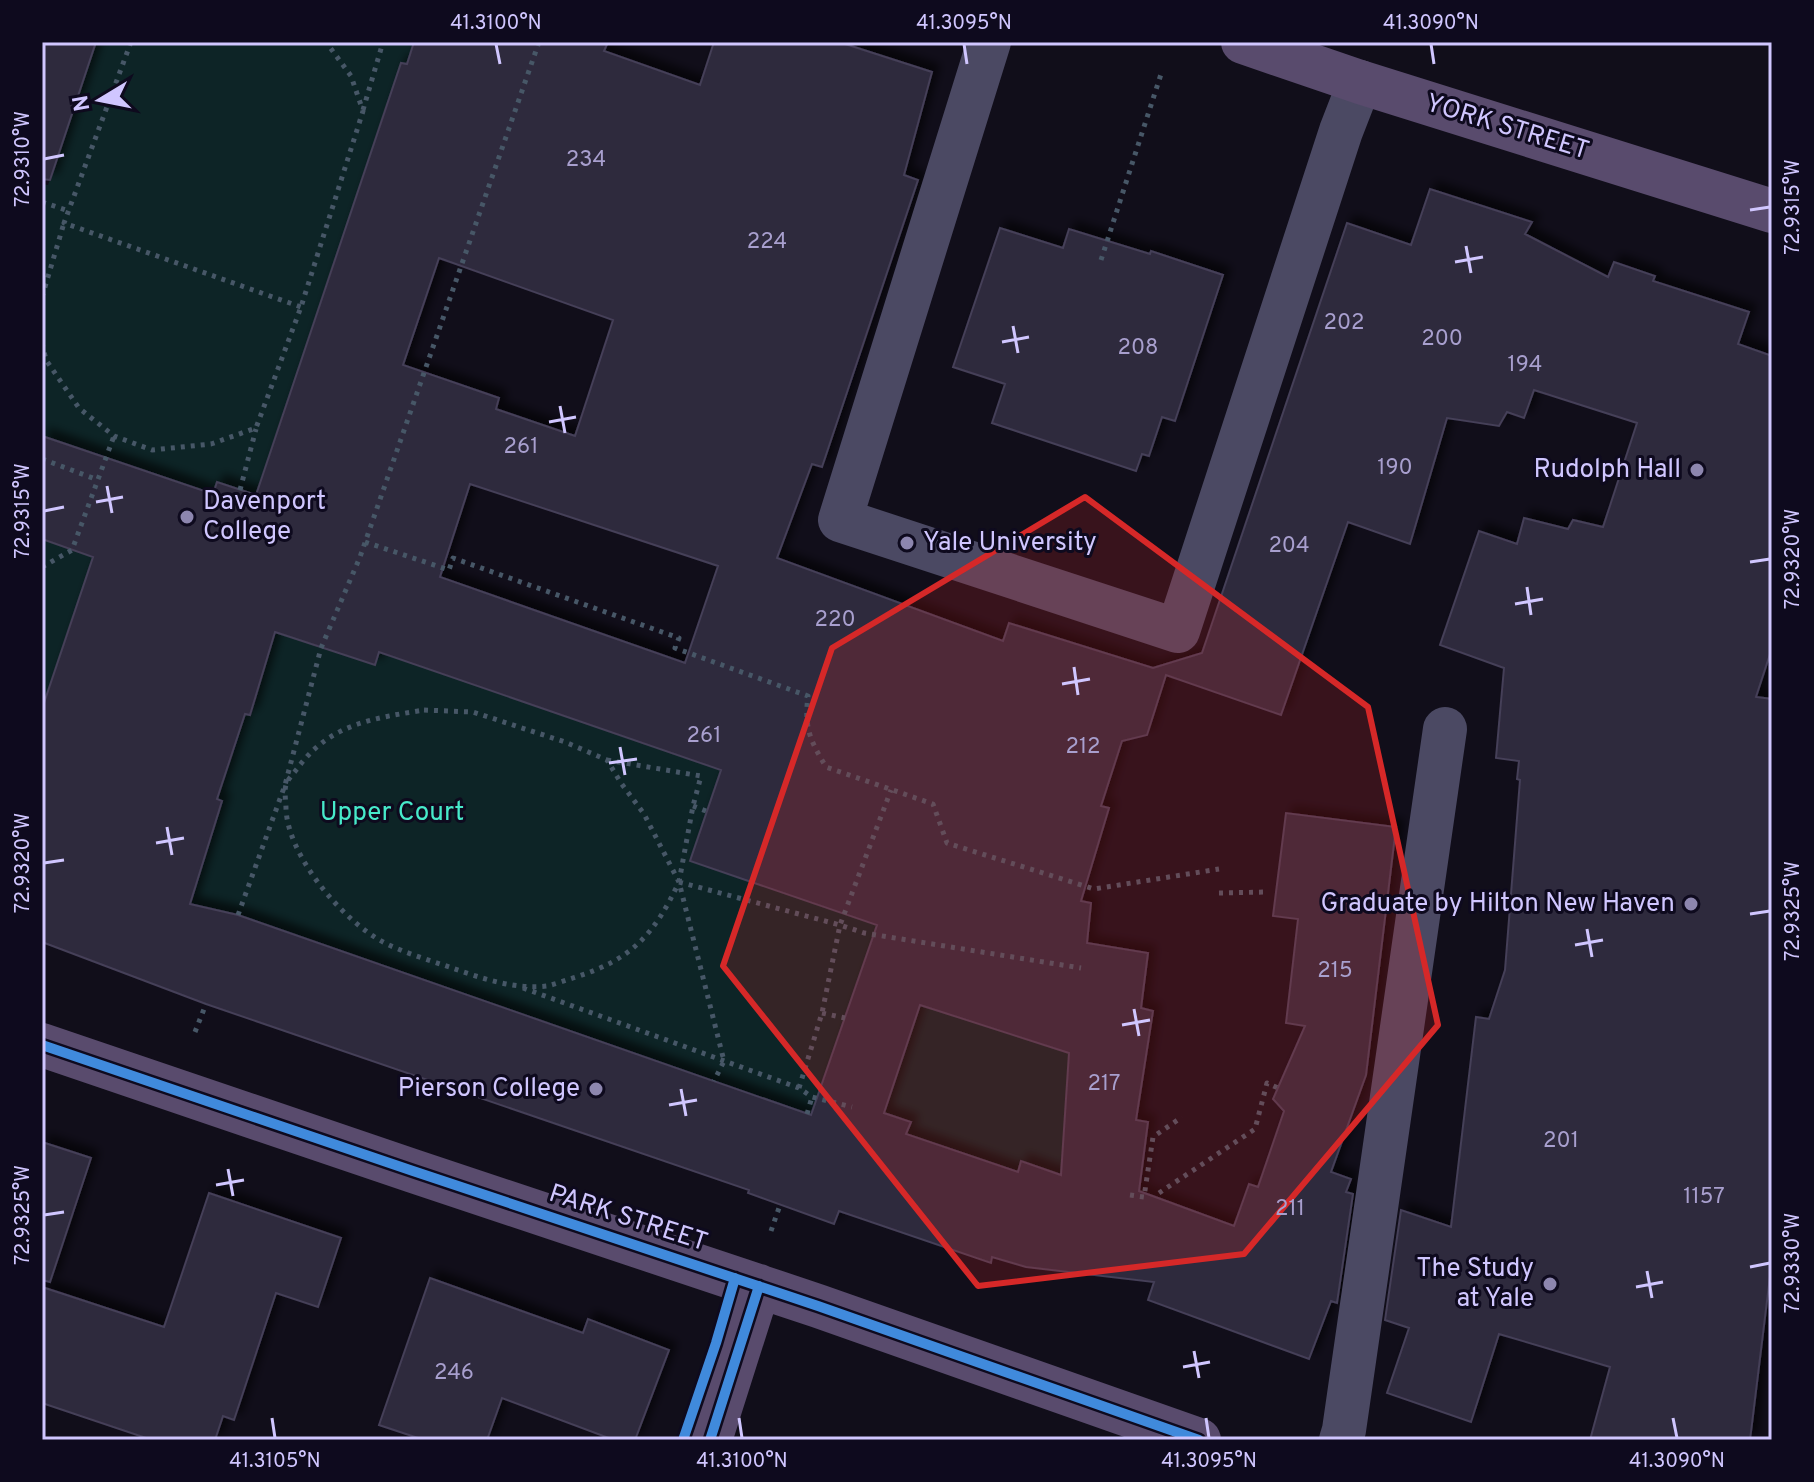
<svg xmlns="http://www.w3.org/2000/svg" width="1814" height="1482" font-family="Overpass,sans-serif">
	<defs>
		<filter id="shadow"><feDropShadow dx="7" dy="-7" stdDeviation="4" flood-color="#0009"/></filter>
	</defs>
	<rect width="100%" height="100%" fill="#110e1a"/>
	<path fill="#0d2426" d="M96,42h318l-7,22 -6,-1 -145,432 -43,-1 -171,-58v-252l6,1z
		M42,539l61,21 -61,149z
		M278,622l14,16 83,27 4,-13 342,118 -30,91 175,60 216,40 -149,18 -68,-20 -42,121 23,47 -670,-229 46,-97 -5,-2 28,-85 6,1z
		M923,998l5,9 125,41 17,1 -9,124h-5l-35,-11 -3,10 -112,-38 4,-12 -43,-15 49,-91z"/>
	<path fill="#2f2a3d" stroke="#453f58" stroke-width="2" fill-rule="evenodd" filter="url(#shadow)" d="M42,42h54l-46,138 -8,-1z
		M414,42h194l-4,9 96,34 14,-43h125l93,30 -28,103 14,5 -96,287 -10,-3 -35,94 226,83 6,-18 144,45 49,-15 145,-430 64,22 19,-56 102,33 -7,12 83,43 6,-15 41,14 -2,5 96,31 -11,32 34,12v292l-16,49 16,2v561l-22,180h-160l20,-73 -111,-33 -28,88 -84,-29 22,-65 -24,-8 16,-110 50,17 25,-210 13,2 16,-49 15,-190 -3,-1 2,-18 -23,-3 8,-90 -64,-23 39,-114 38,13 7,-26 44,11 5,-9 30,7 34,-104 -103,-33 -10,28 -17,-6 -8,14 -52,-8 -37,126 -62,-22 -67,193 -115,-40 -19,60 -25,6 -21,65 8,2 -28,93 10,2 -4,40 61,10 -7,55 12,3 -17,109 12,2 -9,69 95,35 15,-42 9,3 26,-76 -11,-12 32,-73 -19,-3 12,-104 -25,-3 13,-103 110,14 -30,248 -35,97 20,7 -5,13 7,2 -16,109 -6,-2 -22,58 -161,-59 6,-18 -128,-15 -34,-10 -1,6 -152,-52 -5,13 -86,-31 1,-3 -543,-186 -164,-62v-233l51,-152 -51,-18v-103l171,58 4,-12 39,13 145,-432 6,1zM439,258l174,62 -38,116 -79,-27 3,-11 -96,-33zM470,484l248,82 -33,97 -245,-86zM275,632l100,33 4,-13 342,118 -31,91 187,64 -66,190 -573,-200 -48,-11 32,-103 -5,-2 28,-85 5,1zM920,1005l149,48 -8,122 -40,-14 -3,11 -112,-38 5,-12 -27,-9z
		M1000,228l63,20 6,-19 81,25 1,-3 72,24 -48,146 -13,-4 -13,39 -7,-2 -6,17 -144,-48 13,-39 -52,-17z
		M42,1142l49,16 -41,124 -8,-2z
		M209,1193l132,45 -23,69 -42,-14 -42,127 -11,-4 -8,24h-63l-110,-37v-116l122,40z
		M430,1278l153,55 5,-14 81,31 -34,90h-21l-112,-42 -15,42h-63l-45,-15z"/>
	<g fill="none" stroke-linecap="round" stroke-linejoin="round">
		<path stroke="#475767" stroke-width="5" stroke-dasharray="4 6" stroke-linecap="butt" d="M131,42l-67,181 237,84
			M363,110l20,-68
			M42,202l27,9
			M1101,260l61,-189
			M42,297l22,-74
			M42,343l4,17 33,48 35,28 38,14 59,-6 45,-16 45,-121 62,-196 -12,-35 -25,-34
			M42,459l56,21
			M240,490l16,-61
			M365,542l84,28 4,-12 226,80 -4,10 133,48c-4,32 2,44 18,71l107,37 14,39 147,46 125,-20
			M42,567l30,-17 42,-114
			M424,710l49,2 92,30 42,18 14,23 23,31 35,68c-25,53 -47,77 -103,95 -10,3 -20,7 -29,9 -32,4 -66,-8 -95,-18 -23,-8 -48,-15 -69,-26 -41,-22 -95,-86 -97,-133 0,-7 -2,-18 0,-24 2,-7 10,-14 14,-20 32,-42 76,-47 124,-55z
			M607,760l94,16 -8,30 -14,76 45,179 -10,20
			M693,806l13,5
			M679,882l161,43 24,8 217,35
			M1219,893l48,-1
			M238,915l47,-130 36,-137 39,-91 179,-515
			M523,988l276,100 13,9 40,10
			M822,1013l23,5
			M195,1032l11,-28
			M799,1088l23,-75 18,-88 51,-135
			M807,1114l5,-17
			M1159,1193l96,-64 12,-46 11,5
			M1130,1195l14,2 9,-60 29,-20
			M771,1231l9,-26"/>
		<path stroke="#4b4963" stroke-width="44" d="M989,42l-149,478 338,111 163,-500 19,-49
			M1341,1440l3,-10 101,-701"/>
		<path stroke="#594b6d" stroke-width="44" d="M1243,42l117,40 412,129
			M42,1045l371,126 405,135 381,134
			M710,1440l49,-154"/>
		<defs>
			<path id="cycleway" d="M42,1045l371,126 405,135 381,134
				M683,1440l33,-97 19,-65
				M710,1440l49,-154"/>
		</defs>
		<use href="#cycleway" stroke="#0e0a1e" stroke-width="15"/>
		<use href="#cycleway" stroke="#408adc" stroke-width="10"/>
	</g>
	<path fill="#d62828" fill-opacity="0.2" stroke="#d62828" stroke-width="6" stroke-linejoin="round" d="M1085,497l283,210 70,318 -194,229 -266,32 -255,-320 109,-318z"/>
	<path fill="none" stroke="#d0c6ff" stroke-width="3" d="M496,44l4,20M964,44l3,20M1431,44l3,20M44,159l20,-4M1750,210l20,-3M1466,246l5,27M1455,262l28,-5M1013,326l5,27M1002,342l27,-5M560,406l5,27M549,422l27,-5M107,486l5,27M96,502l27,-5M44,511l20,-4M1750,562l20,-3M1527,587l4,28M1515,604l28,-5M1074,667l4,28M1062,684l28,-5M620,747l5,28M609,763l28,-4M167,827l5,28M156,843l28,-5M44,863l20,-3M1750,914l20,-3M1587,929l5,28M1575,945l28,-5M1134,1009l5,27M1122,1025l28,-5M681,1089l5,27M669,1105l28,-5M228,1169l5,27M216,1185l28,-5M44,1215l20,-3M1750,1267l20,-4M1647,1271l5,27M1636,1287l27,-5M1194,1351l5,27M1183,1367l27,-5M272,1418l3,20M739,1418l3,20M1206,1418l3,20M1673,1418l4,20"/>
	<g fill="#8d86af" stroke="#0e0a1e" stroke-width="3">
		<circle cx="1697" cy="470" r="8"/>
		<circle cx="187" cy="517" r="8"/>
		<circle cx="907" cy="543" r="8"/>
		<circle cx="1691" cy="904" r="8"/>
		<circle cx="596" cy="1089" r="8"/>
		<circle cx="1550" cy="1284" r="8"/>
	</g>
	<g text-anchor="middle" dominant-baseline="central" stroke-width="6" stroke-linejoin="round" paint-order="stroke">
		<g font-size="22" fill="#a89fce">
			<text x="586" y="160">234</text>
			<text x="767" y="242">224</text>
			<text x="1344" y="323">202</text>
			<text x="1442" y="339">200</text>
			<text x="1138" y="348">208</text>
			<text x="1525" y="365">194</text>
			<text x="521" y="447">261</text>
			<text x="1395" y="468">190</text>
			<text x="1289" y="546">204</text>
			<text x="835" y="620">220</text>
			<text x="704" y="736">261</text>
			<text x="1083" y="747">212</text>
			<text x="1335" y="971">215</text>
			<text x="1104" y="1084">217</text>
			<text x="1561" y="1141">201</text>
			<text x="1704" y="1197">1157</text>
			<text x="1290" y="1209">211</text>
			<text x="454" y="1373">246</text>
		</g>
		<g font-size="26" fill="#d0c6ff" stroke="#0e0a1e">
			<text transform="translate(1507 128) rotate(17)">YORK STREET</text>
			<text transform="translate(628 1219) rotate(18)">PARK STREET</text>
		</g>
		<g font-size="26" fill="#d0c6ff" stroke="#0e0a1e" text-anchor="end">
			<text x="1681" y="470">Rudolph Hall</text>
			<text x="203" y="502" text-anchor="start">Davenport<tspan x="203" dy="30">College</tspan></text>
			<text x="923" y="543" text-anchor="start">Yale University</text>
			<text x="1675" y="904">Graduate by Hilton New Haven</text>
			<text x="580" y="1089">Pierson College</text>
			<text x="1534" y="1269">The Study<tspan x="1534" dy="30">at Yale</tspan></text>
		</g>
		<g font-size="26" fill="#47eaca" stroke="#0e0a1e">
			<text x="392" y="813">Upper Court</text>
		</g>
	</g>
	<rect width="1814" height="1482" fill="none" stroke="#0e0a1e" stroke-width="88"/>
	<g transform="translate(100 100) rotate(260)" stroke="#0e0a1e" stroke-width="6" paint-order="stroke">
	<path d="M0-6L14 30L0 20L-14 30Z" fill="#d0c6ff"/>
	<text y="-12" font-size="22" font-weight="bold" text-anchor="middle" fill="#d0c6ff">N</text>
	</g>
	<rect x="44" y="44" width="1726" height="1394" fill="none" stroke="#d0c6ff" stroke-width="3"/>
	<g font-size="20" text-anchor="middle" fill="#d0c6ff">
		<text x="496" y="29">41.3100°N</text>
		<text x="964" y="29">41.3095°N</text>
		<text x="1431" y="29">41.3090°N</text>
		<text transform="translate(22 159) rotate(-90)" y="7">72.9310°W</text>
		<text transform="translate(1792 207) rotate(-90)" y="7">72.9315°W</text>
		<text transform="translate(22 511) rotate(-90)" y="7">72.9315°W</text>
		<text transform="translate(1792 559) rotate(-90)" y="7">72.9320°W</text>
		<text transform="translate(22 863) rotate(-90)" y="7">72.9320°W</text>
		<text transform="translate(1792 911) rotate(-90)" y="7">72.9325°W</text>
		<text transform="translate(22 1215) rotate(-90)" y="7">72.9325°W</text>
		<text transform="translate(1792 1263) rotate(-90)" y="7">72.9330°W</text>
		<text x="275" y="1467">41.3105°N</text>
		<text x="742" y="1467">41.3100°N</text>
		<text x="1209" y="1467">41.3095°N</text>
		<text x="1677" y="1467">41.3090°N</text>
	</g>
</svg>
